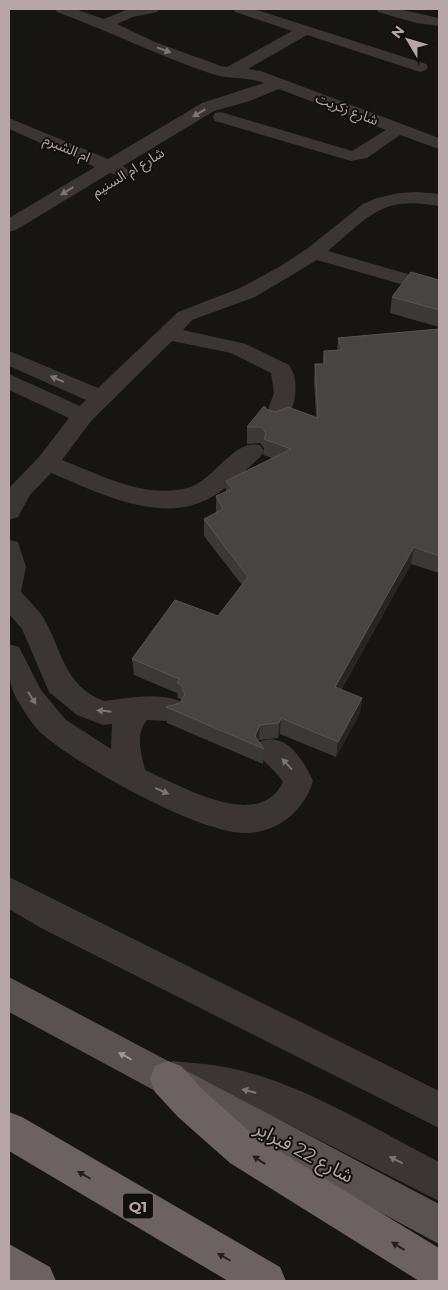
<svg xmlns="http://www.w3.org/2000/svg" width="448" height="1290" font-family="Montserrat,'Noto Sans Arabic',sans-serif">
	<rect width="100%" height="100%" fill="#161514"/>
	<g fill="none" stroke-linecap="round" stroke-linejoin="round">
		<path fill="#3b3535" fill-rule="evenodd" d="M55,9h20l29,10 24,-10h31l-2,3 -24,5 -16,7 38,18 66,24 6,1 65,-36 -57,-19 -2,-3h21l172,55 2,3 -2,3 -6,2 -113,-37 -59,34 13,2 178,67v11l-39,-14 -33,23 -16,3 -136,-40 -2,-4 2,-4 6,-1 131,39 34,-21 -107,-41 -29,12 -36,10 -91,55 8,6 -3,4 -6,1 -12,-4 -94,57 -7,2v-14l86,-51 -86,-38v-11l99,41 94,-56 62,-20c-17,-7 -35,-3 -52,-9 -53,-18 -103,-43 -155,-62z
			M376,9h22l41,9v8l-23,-3 -38,-11z
			M417,192l22,2v12c-13,-2 -26,-4 -39,-2 -28,3 -51,30 -72,47l111,32v12l-122,-35 -62,37 -63,23 -9,10 63,14 43,21c12,18 6,43 -5,60l-8,2 -8,-2 -4,-5 10,-27 -3,-20 -40,-20 -59,-12 -81,80 -29,39c39,15 82,39 125,28 26,-6 47,-50 73,-43l4,6 -4,6c-16,15 -33,33 -54,43 -48,24 -111,-9 -155,-27l-21,22 -12,22 -9,3v-32l30,-31 30,-39 -60,-28v-16l71,32 6,-6 -77,-34v-15l89,37 80,-76 62,-24 39,-21 29,-19 55,-44 14,-6 22,-5z
			M9,540l9,2 8,25 -5,25c8,9 17,17 23,27 18,31 20,67 60,82 25,-3 52,-9 76,0l4,8 -4,8 -10,4 -23,-1c-12,15 -6,32 -2,50 35,15 114,63 138,12 -8,-13 -20,-19 -27,-32l5,-9c26,-9 42,19 52,40 -9,30 -35,51 -66,52 -45,2 -164,-65 -200,-95 -10,-7 -20,-22 -26,-32 -15,-23 -12,-36 -12,-62l10,3 22,43 25,30 45,29 1,-25 -9,1 -26,-10 -28,-23 -27,-63 -13,-15z
			M9,877l430,214v37l-400,-201 -30,-18z
			M173,1061c19,2 39,3 57,7 72,15 144,61 209,94v39l-153,-78c-18,-7 -37,-15 -56,-19 -24,-5 -48,-3 -70,-12l-5,-13 5,-13z"/>
		<path fill="#5a5152" fill-rule="evenodd" d="M9,977l430,227v40l-430,-232z"/>
		<path fill="#6c6163" fill-rule="evenodd" d="M168,1061l13,5 23,25 52,46 183,111v33h-20l-189,-118 -52,-46 -23,-25 -5,-13 5,-13z
			M9,1112l13,5 258,150 6,14h-58l-219,-130z
			M9,1244l41,23 6,14h-47z"/>
	</g>
	<path fill="#3b3838" d="M439,280v47l-49,-14 2,-16z
		M439,329v244l-28,-9 -70,126 21,8 -2,15 -24,44 -56,-23 -2,4 -19,2v1l5,8 -1,15 -96,-41 -1,-16 14,-4 2,-3 -4,-2 -1,-5 -43,-18 -2,-16 86,-43 24,-31 -38,-49v-17l12,-6v-17l10,-4v-11l46,-23 -9,-3 1,-7 -4,-5 -13,1v-17l21,-17 8,2 40,5 -2,-36 1,-17h8l1,-13 13,-1 1,-12z"/>
	<path fill="#272524" d="M414,547l-3,17 -78,139 2,-16z
		M362,698l-2,15 -24,44 2,-15z
		M281,718l-1,16 -2,4 1,-15z
		M260,725l-1,15 -2,6 -2,-10z"/>
	<path fill="#484444" stroke="#5a5354" d="M411,272l28,8v30l-47,-13z
		M439,329v227l-25,-9 -79,140 27,11 -24,44 -57,-24 -2,5 -19,2 -5,11 9,13 -98,-42 14,-4 5,-9 -4,-9 -4,-2 2,-4 -47,-20 43,-59 43,16 30,-39 -44,-58 19,-10 -7,-13 16,-7 -6,-8 65,-32 -27,-10 2,-6 -5,-6h-14l17,-21 4,4 8,2 12,-5 30,11 -3,-54h9v-13l18,-1 -4,-12z"/>
	<defs><path id="oneway-solid" d="M-6-.8H1V-3.2L6.5 0L1 3.2V.8H-6Z" transform="scale(1.25)"/></defs>
	<g fill="#7f7375">
		<use href="#oneway-solid" transform="translate(164 50) rotate(21)"/>
		<use href="#oneway-solid" transform="translate(199 113) rotate(149)"/>
		<use href="#oneway-solid" transform="translate(67 191) rotate(149)"/>
		<use href="#oneway-solid" transform="translate(57 379) rotate(-157)"/>
		<use href="#oneway-solid" transform="translate(32 698) rotate(57)"/>
		<use href="#oneway-solid" transform="translate(104 711) rotate(-174)"/>
		<use href="#oneway-solid" transform="translate(287 764) rotate(-132)"/>
		<use href="#oneway-solid" transform="translate(162 791) rotate(24)"/>
		<use href="#oneway-solid" transform="translate(249 1091) rotate(-165)"/>
		<use href="#oneway-solid" transform="translate(396 1160) rotate(-153)"/>
	</g>
	<use fill="#a49598" href="#oneway-solid" transform="translate(125 1056) rotate(-152)"/>
	<g fill="#232020">
		<use href="#oneway-solid" transform="translate(259 1160) rotate(-146)"/>
		<use href="#oneway-solid" transform="translate(84 1175) rotate(-150)"/>
		<use href="#oneway-solid" transform="translate(398 1246) rotate(-149)"/>
		<use href="#oneway-solid" transform="translate(224 1257) rotate(-150)"/>
	</g>
	<g text-anchor="middle" dominant-baseline="central" stroke-width="4" stroke-linejoin="round" paint-order="stroke">
		<g font-size="14" fill="#b6a6a9" stroke="#11100f">
			<text transform="translate(347 109) rotate(21)">شارع زكريت</text>
			<text transform="translate(67 148) rotate(23)">ام الشبرم</text>
			<text transform="translate(128 172) rotate(-31)">شارع ام السنيم</text>
		</g>
		<rect fill="#11100f" stroke="#84797b" stroke-width="1" x="123" y="1193.5" width="30" height="25" rx="4"/>
		<g font-size="15" font-weight="bold" fill="#b6a6a9">
			<text x="138" y="1206">Q1</text>
		</g>
		<g font-size="19" fill="#b6a6a9" stroke="#11100f">
			<text transform="translate(304 1152) rotate(28)">شارع 22 فبراير</text>
		</g>
	</g>
	<rect width="448" height="1290" fill="none" stroke="#b6a6a9" stroke-width="20"/>
	<g transform="translate(408 40) rotate(308)" stroke="#11100f" stroke-width="4" paint-order="stroke">
	<path d="M0-4L9 19L0 12L-9 19Z" fill="#b6a6a9"/>
	<text y="-8" font-size="14" font-weight="bold" text-anchor="middle" fill="#b6a6a9">N</text>
	</g>
</svg>
